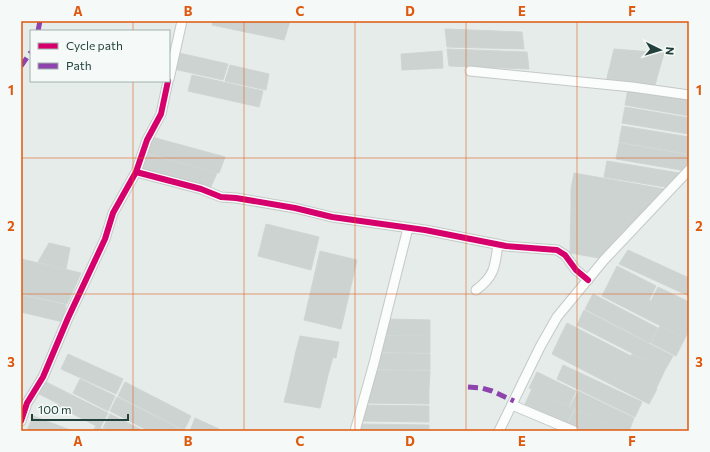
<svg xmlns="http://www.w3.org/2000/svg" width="710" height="452" font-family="Commissioner,sans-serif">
	<rect width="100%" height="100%" fill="#e6ecea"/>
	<path fill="#cdd3d1" stroke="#cfd5d3" d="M213,21h77l-6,19 -72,-15z
		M445,29l77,3 2,17 -77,-2z
		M447,49l80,3 2,17 -80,-3z
		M614,49l50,4 -9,32 -49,-3z
		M442,51l1,17 -41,2 -1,-16z
		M179,53l49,11 -5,16 -49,-11z
		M230,65l39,9 -3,16 -41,-9z
		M192,75l71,16 -4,16 -71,-16z
		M628,89l61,11v16l-64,-11z
		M625,107l64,11v16l-67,-11z
		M622,126l67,11v17l-70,-12z
		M152,137l73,20 -6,16 -73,-20z
		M619,143l70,12v7l-8,8 -65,-11z
		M146,154l71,19 -7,16 -70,-20z
		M607,161l72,12 -14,14 -61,-10z
		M574,173l90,16 -13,14 -80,-14z
		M571,189l80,14 -16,16 -64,-11z
		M571,208l64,11 -36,39 -29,-5z
		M266,224l53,13 -8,33 -53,-14z
		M49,243l21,5 -4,21 -28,-7z
		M628,250l61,28v18l-70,-32z
		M320,251l37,9 -16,69 -37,-9z
		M21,259l60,14 -7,16 -53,-13z
		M617,266l39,20 -7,14 -39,-20z
		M21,276l53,13 -7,15 -46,-10z
		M610,280l47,24 -8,16 -47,-24z
		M658,287l31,15v18l-38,-19z
		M593,294l65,34 -8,15 -65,-34z
		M21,295l45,10 -3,17 -42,-10z
		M657,304l32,16v11l-4,7 -36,-18z
		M584,310l89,46 -8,14 -88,-45z
		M388,319l42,1v16l-47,-1z
		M567,323l64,33 -8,16 -64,-33z
		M660,326l25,12 -9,18 -25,-13z
		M300,336l39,6 -3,16 -40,-7z
		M383,336h47v17l-51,-1z
		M559,339l98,50 -8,15 -97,-50z
		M296,351l37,6 -5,18 -36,-6z
		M378,353l52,1v16l-56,-1z
		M68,354l55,25 -7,15 -55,-25z
		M632,354l33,16 -9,19 -33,-17z
		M563,365l79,37 -7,15 -78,-38z
		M292,369l36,6 -4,17 -36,-6z
		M374,370l56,1 -1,17 -60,-1z
		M537,372l39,19 -7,15 -40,-18z
		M80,379l35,17 -7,15 -35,-18z
		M46,382l62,31 -8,15 -42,-22 1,-2 -20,-10z
		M125,382l66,34 -7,14 -66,-34z
		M288,386l36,6 -4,16 -36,-6z
		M369,387l60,1v16l-64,-1z
		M532,389l42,20 -7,15 -42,-20z
		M578,391l56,27 -5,13h-8l-51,-24z
		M117,397l67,34h-35l-39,-20z
		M364,405l65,1v16l-69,-1z
		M575,410l46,21h-39l-14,-7z
		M110,414l34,17h-35l-6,-3z
		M33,416l40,15h-46z
		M195,418l24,11v2h-29z
		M359,424l70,1v6h-70z
		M96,426l10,5h-13z"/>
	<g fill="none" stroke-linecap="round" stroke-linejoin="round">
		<defs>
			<path id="minor" d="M470,71l162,16 57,8
				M169,79l13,-58
				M136,172l65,17 20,8 15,1 59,10 37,9 93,13 81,16 51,4 8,5 11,15 12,10
				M476,290c19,-14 19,-24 22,-46
				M512,405l62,26
				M21,421l6,-18 16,-26 25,-59 37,-79 8,-26 23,-41 11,-32 14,-26 7,-33
				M355,431l19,-68 34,-135
				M499,431l41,-84 17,-30 47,-57 85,-90"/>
		</defs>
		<use href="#minor" stroke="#c3c9c7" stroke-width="11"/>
		<use href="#minor" stroke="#fbfcfc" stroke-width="9"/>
		<path stroke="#8e44ad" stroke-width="5" stroke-dasharray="10 5" stroke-linecap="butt" d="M38,31l2,-10
			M21,66l10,-14
			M468,387l14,1 10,3 22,10"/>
		<defs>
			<path id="cycleway" d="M136,172l65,17 20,8 15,1 59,10 37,9 93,13 81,16 51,4 8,5 11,15 12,10
				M21,421l6,-18 16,-26 25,-59 37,-79 8,-26 23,-41 11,-32 14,-26 7,-33"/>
		</defs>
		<use href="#cycleway" stroke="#f5faf8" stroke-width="8"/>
		<use href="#cycleway" stroke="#d6006c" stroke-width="6"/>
	</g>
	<path fill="none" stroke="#de580e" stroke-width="1" stroke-opacity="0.55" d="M133,21v10M244,21v410M355,21v410M466,21v410M577,21v410M133,81v350M21,158h668M21,294h668"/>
	<rect width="710" height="452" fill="none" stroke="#f5faf8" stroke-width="44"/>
	<rect x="30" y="30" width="140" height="52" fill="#f5faf8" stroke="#a1b0ad"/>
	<rect x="38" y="43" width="20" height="6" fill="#d6006c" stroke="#a1b0ad"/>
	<text x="66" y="50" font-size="12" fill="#22413c">Cycle path</text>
	<rect x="38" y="63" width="20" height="6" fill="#8e44ad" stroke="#a1b0ad"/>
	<text x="66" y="70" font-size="12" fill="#22413c">Path</text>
	<g transform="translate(660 50) rotate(95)" stroke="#f5faf8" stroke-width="3" paint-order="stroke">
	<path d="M0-3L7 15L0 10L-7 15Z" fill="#22413c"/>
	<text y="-6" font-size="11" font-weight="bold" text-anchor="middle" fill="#22413c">N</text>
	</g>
	<path d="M32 414v6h96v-6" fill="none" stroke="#22413c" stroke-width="2"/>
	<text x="38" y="414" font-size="12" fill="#22413c" stroke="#f5faf8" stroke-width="3" paint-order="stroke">100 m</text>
	<rect x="22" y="22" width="666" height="408" fill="none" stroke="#de580e" stroke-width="1.5"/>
	<g font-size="13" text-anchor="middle" font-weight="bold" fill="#de580e">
		<text x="78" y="16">A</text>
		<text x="188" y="16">B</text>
		<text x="300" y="16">C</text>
		<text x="410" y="16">D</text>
		<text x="522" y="16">E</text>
		<text x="632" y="16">F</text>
		<text x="11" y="95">1</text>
		<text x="699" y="95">1</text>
		<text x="11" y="231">2</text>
		<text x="699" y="231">2</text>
		<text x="11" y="367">3</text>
		<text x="699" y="367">3</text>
		<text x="78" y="446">A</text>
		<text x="188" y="446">B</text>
		<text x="300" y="446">C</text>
		<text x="410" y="446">D</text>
		<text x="522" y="446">E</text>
		<text x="632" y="446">F</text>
	</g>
</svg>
